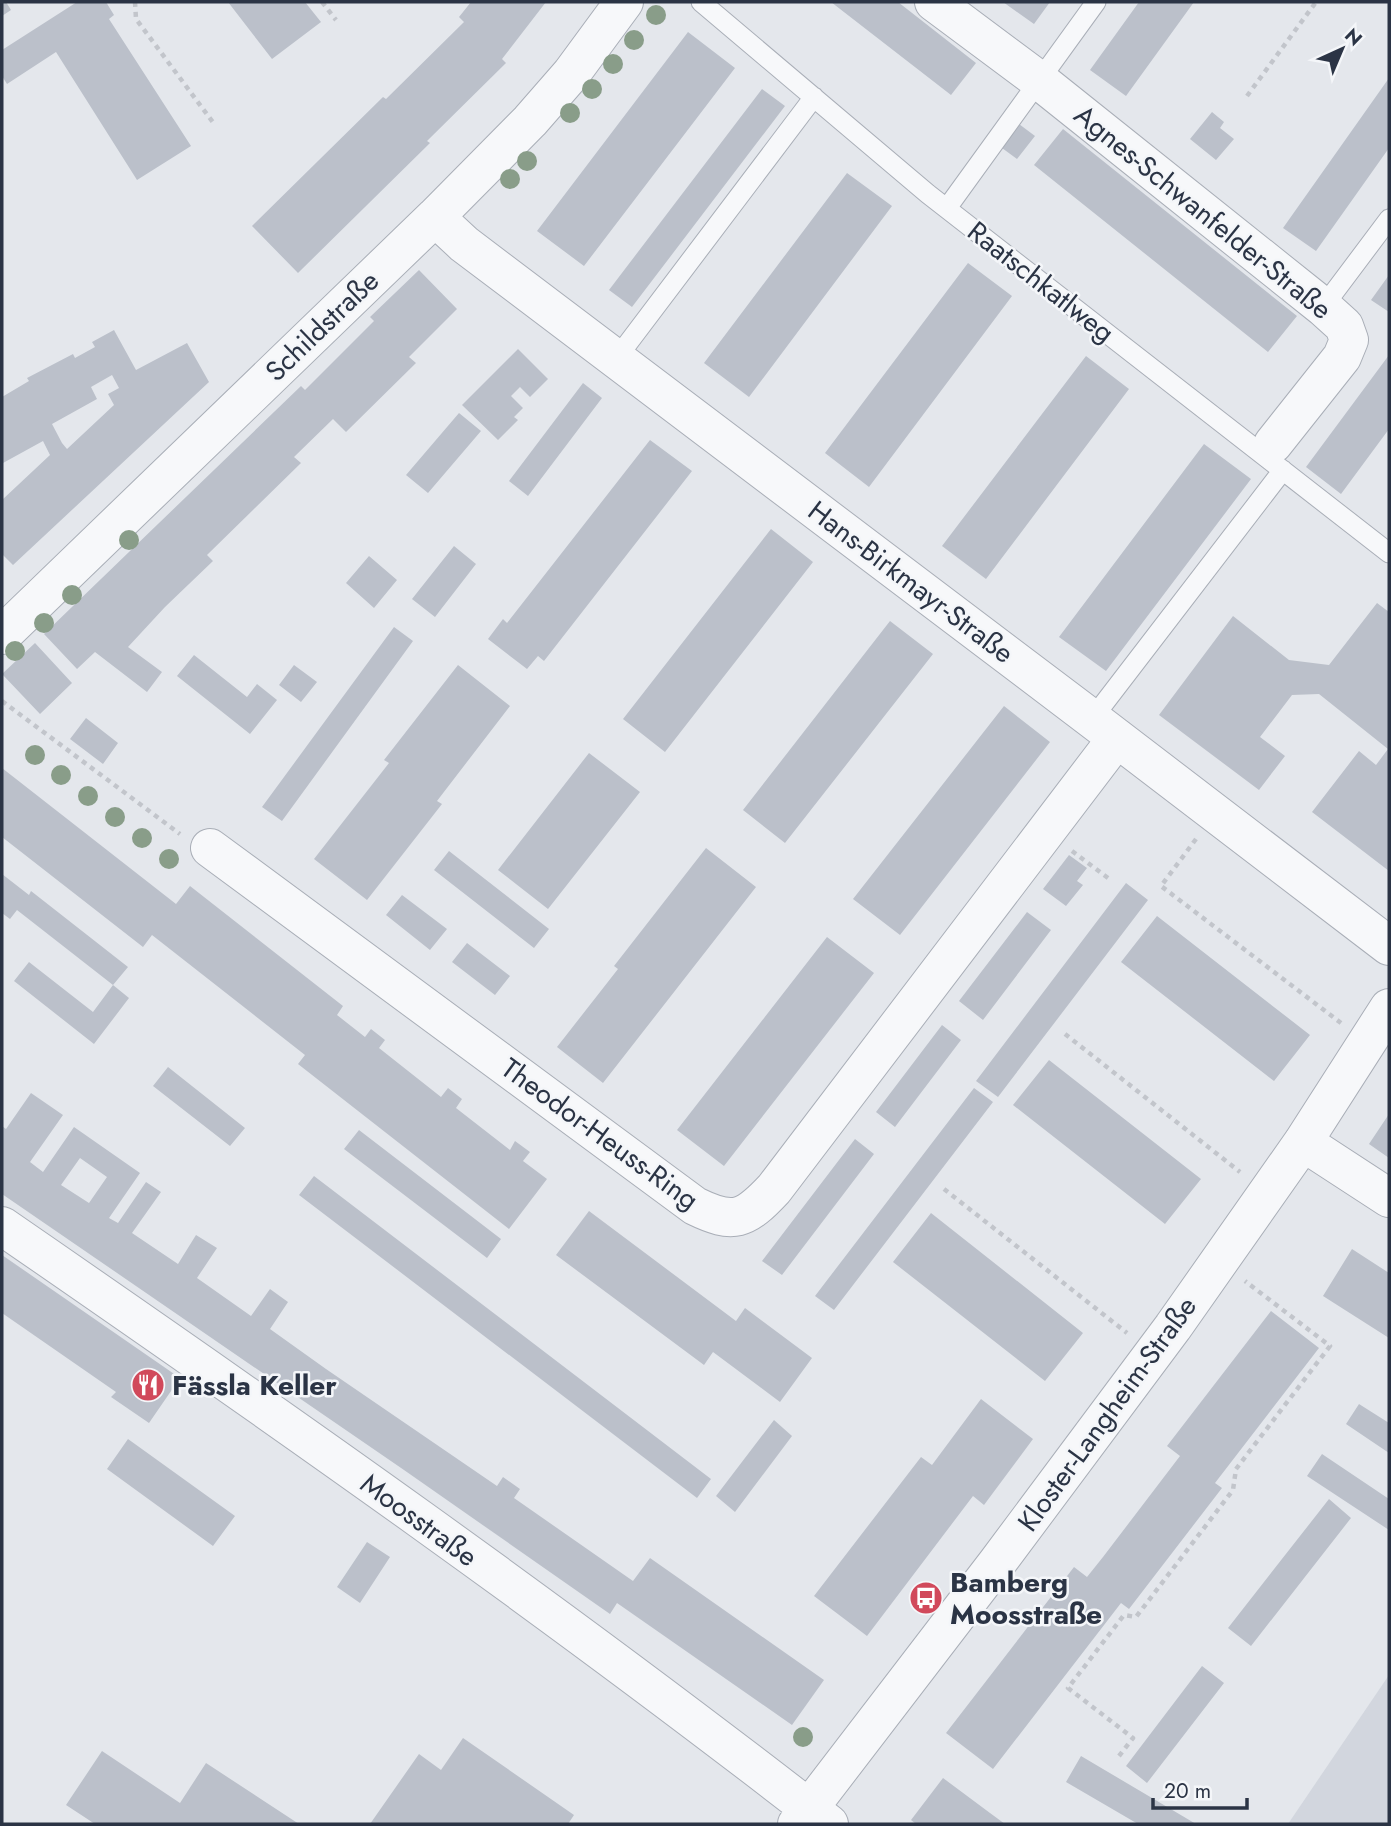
<svg xmlns="http://www.w3.org/2000/svg" width="1391" height="1826" font-family="Jost,sans-serif">
	<rect width="100%" height="100%" fill="#e4e7ec"/>
	<path fill="#d2d6de" d="M1389,1675v149h-101z"/>
	<path fill="#bbc0ca" fill-rule="evenodd" d="M2,2h4l5,8 -9,6z
		M77,2h29l8,13 -5,4 82,127 -54,34 -81,-128 -49,32 -5,-8v-26z
		M228,2h77l16,20 -49,37z
		M471,2h75l-44,57 4,4 -79,78 3,2 -132,130 -46,-47 131,-129 3,2 78,-77 -5,-5z
		M831,2h67l78,61 -25,32z
		M1003,2h47l-16,22z
		M1139,2h55l-68,94 -36,-26z
		M688,32l47,36 -151,198 -47,-35z
		M1389,78v70l-73,103 -33,-23z
		M762,89l23,17 -153,201 -23,-17z
		M1212,112l12,10 -4,6 14,11 -18,21 -26,-21z
		M1019,124l16,12 -18,23 -15,-11z
		M1063,129l234,187 -29,36 -234,-187z
		M847,173l45,33 -143,191 -45,-34z
		M968,263l44,33 -143,191 -44,-34z
		M419,270l38,39 -48,48 7,6 -70,69 -13,-13 -39,38 7,6 -94,92 6,6 -48,46 -37,40 34,25 -15,20 -52,-40 -18,17 -33,-35 257,-248 4,4 69,-69 -4,-4z
		M1389,275v37l-18,-12z
		M114,330l22,40 51,-27 22,39 -196,183 -11,-11v-54l48,-45 -7,-14 -40,22 -1,-66 27,-16 -2,-3 46,-24 2,4 20,-11 -3,-5zM112,375l7,13 -11,6 6,11 -47,44 -5,-6 -10,-19 45,-25 -6,-12z
		M518,349l30,30 -18,18 -10,-10 -9,9 12,12 -9,9 4,3 -20,20 -36,-35z
		M1389,355v74l-48,65 -35,-27z
		M1086,356l43,33 -143,190 -44,-33z
		M583,383l19,15 -74,98 -19,-15z
		M459,413l22,18 -53,62 -22,-18z
		M650,440l42,31 -148,190 -6,-5 -11,13 -39,-30 15,-20 4,4z
		M1204,444l47,35 -145,192 -47,-34z
		M771,529l42,33 -148,190 -42,-33z
		M454,546l22,18 -41,53 -23,-18z
		M369,556l28,24 -23,28 -28,-25z
		M1377,603l12,9v259l-77,-59 47,-61 17,14 12,-16 -69,-55 -27,1 -32,42 25,19 -26,34 -100,-75 74,-99 56,44 40,5z
		M890,621l43,33 -148,189 -42,-33z
		M394,627l19,14 -131,180 -20,-14z
		M35,643l37,40 -32,31 -38,-40z
		M194,655l53,42 10,-13 20,16 -27,34 -73,-58z
		M294,665l23,17 -16,20 -22,-17z
		M458,665l52,41 -73,95 5,3 -75,96 -53,-41 75,-96 -5,-3z
		M1004,706l46,36 -150,193 -47,-36z
		M86,718l32,25 -15,21 -33,-25z
		M589,753l51,39 -92,117 -50,-39z
		M2,768l174,136 14,-18 153,120 -6,9 28,22 6,-8 14,11 -6,8 62,49 7,-9 14,11 -6,9 54,42 5,-9 15,11 -7,9 24,18 -38,50 -211,-165 7,-9 -153,-120 -9,12 -141,-110z
		M706,848l50,39 -153,196 -46,-36 61,-78 -4,-3z
		M449,851l100,78 -15,19 -100,-78z
		M1069,855l18,13 -10,13 6,4 -17,21 -23,-17z
		M2,874l27,21 2,-4 97,76 -15,18 -96,-75 -7,9 -8,-6z
		M1126,883l22,17 -150,197 -22,-16z
		M402,895l45,34 -17,21 -44,-35z
		M1027,912l24,18 -68,90 -24,-19z
		M1157,916l153,119 -36,46 -153,-119z
		M827,937l47,36 -150,193 -47,-36z
		M467,943l43,33 -15,19 -43,-33z
		M29,962l64,50 20,-27 16,13 -35,46 -80,-63z
		M942,1025l19,15 -66,87 -19,-15z
		M1049,1060l152,119 -36,45 -152,-119z
		M168,1067l77,61 -15,18 -77,-60z
		M974,1088l19,14 -159,208 -19,-14z
		M31,1093l32,22 -33,47 13,10 31,-45 66,46 -31,45 9,5 28,-41 15,10 -29,41 46,31 18,-29 21,13 -20,30 54,38 19,-27 18,13 -18,27 56,40 171,117 6,-9 17,12 -6,9 119,83 17,-23 174,122 -32,45 -175,-122 -7,11 -206,-144 -402,-276v-68l4,3zM80,1158l27,19 -18,26 -28,-18z
		M1389,1114v44l-20,-14z
		M359,1130l142,109 -14,19 -143,-109z
		M855,1139l19,15 -92,121 -20,-14z
		M314,1176l397,303 -14,19 -398,-303z
		M589,1211l147,110 9,-13 67,50 -32,44 -67,-50 -9,13 -148,-110z
		M931,1213l152,120 -38,48 -152,-119z
		M1352,1249l37,24v65l-66,-42z
		M2,1255l178,123 -31,45 -38,-26 5,-5 -114,-79z
		M1271,1311l48,37 -104,135 7,5 -93,121 -8,-6 -128,166 -47,-36 128,-166 13,10 16,-20 77,-101 -13,-10z
		M981,1399l52,40 -49,66 -11,-9 -106,140 -53,-40 107,-139 11,8z
		M1359,1404l30,19v30l-43,-29z
		M774,1420l18,16 -57,76 -19,-16z
		M128,1439l107,77 -22,30 -106,-77z
		M1322,1454l67,45v31l-82,-54z
		M1329,1499l22,19 -100,128 -23,-18z
		M367,1542l23,15 -30,46 -23,-16z
		M1202,1666l22,17 -77,100 -21,-17z
		M463,1738l111,77 -6,9h-198l49,-70 22,16z
		M102,1751l78,52 26,-40 93,61h-204l-29,-19z
		M1081,1756l115,68h-58l-72,-42z
		M943,1778l47,35 15,11h-89l-5,-4z"/>
	<g fill="none" stroke-linecap="round" stroke-linejoin="round">
		<defs>
			<path id="lane" d="M701,2l227,192 461,359
				M947,208l149,-206
				M1323,307l66,-88
				M616,359l198,-262
				M1092,719l191,-249"/>
			<path id="street" d="M934,2l106,79 283,226 21,19 5,14 -7,17 -69,87
				M435,217l29,27 628,475 297,227
				M2,635l433,-418 95,-96 41,-47 53,-72
				M210,848l485,358c39,19 50,14 79,-17l343,-451
				M1303,1142l86,56
				M2,1226c280,193 559,389 827,598
				M797,1824l200,-261 176,-236 130,-185 86,-134"/>
		</defs>
		<use href="#lane" stroke="#a9aeb7" stroke-width="21"/>
		<use href="#street" stroke="#a9aeb7" stroke-width="40"/>
		<path stroke="#c2c5cb" stroke-width="4.5" stroke-dasharray="5 5" stroke-linecap="butt" d="M135,2l1,17 79,106
			M322,2l14,18
			M1247,96l69,-94
			M2,701l178,133
			M1196,839l-35,47 180,137
			M1072,851l36,27
			M1065,1034l175,138
			M944,1189l183,144
			M1119,1756l14,-18 -65,-50 56,-73 12,2 97,-127 3,-21 94,-123 -85,-65"/>
		<use href="#lane" stroke="#f7f8fa" stroke-width="19"/>
		<use href="#street" stroke="#f7f8fa" stroke-width="38"/>
	</g>
	<g fill="#899d89">
		<circle cx="656" cy="15" r="10"/>
		<circle cx="634" cy="40" r="10"/>
		<circle cx="613" cy="64" r="10"/>
		<circle cx="592" cy="89" r="10"/>
		<circle cx="570" cy="113" r="10"/>
		<circle cx="527" cy="161" r="10"/>
		<circle cx="510" cy="179" r="10"/>
		<circle cx="129" cy="540" r="10"/>
		<circle cx="72" cy="595" r="10"/>
		<circle cx="44" cy="623" r="10"/>
		<circle cx="15" cy="651" r="10"/>
		<circle cx="35" cy="755" r="10"/>
		<circle cx="61" cy="775" r="10"/>
		<circle cx="88" cy="796" r="10"/>
		<circle cx="115" cy="817" r="10"/>
		<circle cx="142" cy="838" r="10"/>
		<circle cx="169" cy="859" r="10"/>
		<circle cx="803" cy="1737" r="10"/>
	</g>
	<defs>
		<symbol id="restaurant-disc" viewBox="-11 -11 22 22"><circle r="9.5" fill="#d1495b" stroke="#f4f6f9"/><path d="M-5-6h1v4h1v-4h1v4h1v-4h1v5L-1.5 .5V6h-2V.5L-5-1ZM5-6V6H3V1.5H1.5Q1.5-4 5-6Z" fill="#fff"/></symbol>
		<symbol id="bus-disc" viewBox="-11 -11 22 22"><circle r="9.5" fill="#d1495b" stroke="#f4f6f9"/><path d="M-5-6H5V4H4V6H2V4H-2V6H-4V4H-5ZM-3.5-4V0h7V-4ZM-3.5 1.2v1.5H-2V1.2ZM2 1.2v1.5H3.5V1.2Z" fill="#fff"/></symbol>
	</defs>
	<g fill-rule="evenodd">
		<use href="#restaurant-disc" x="129" y="1366" width="38" height="38"/>
		<use href="#bus-disc" x="907" y="1579" width="38" height="38"/>
	</g>
	<g text-anchor="middle" dominant-baseline="central" stroke-width="5" stroke-linejoin="round" paint-order="stroke">
		<g font-size="28" fill="#2b3445" stroke="#f4f6f9">
			<text transform="translate(1203 212) rotate(39)">Agnes-Schwanfelder-Straße</text>
			<text transform="translate(1041 282) rotate(38)">Raatschkatlweg</text>
			<text transform="translate(322 326) rotate(-44)">Schildstraße</text>
			<text transform="translate(911 582) rotate(37)">Hans-Birkmayr-Straße</text>
			<text transform="translate(600 1134) rotate(36)">Theodor-Heuss-Ring</text>
			<text transform="translate(1107 1414) rotate(-54)">Kloster-Langheim-Straße</text>
			<text transform="translate(419 1520) rotate(36)">Moosstraße</text>
		</g>
		<g font-size="28" font-weight="bold" fill="#2b3445" stroke="#f4f6f9" text-anchor="start">
			<text x="172" y="1385">Fässla Keller</text>
			<text x="950" y="1582">Bamberg<tspan x="950" dy="32">Moosstraße</tspan></text>
		</g>
	</g>
	<rect width="1391" height="1826" fill="none" stroke="#2b3445" stroke-width="7"/>
	<g transform="translate(1342 49) rotate(44)" stroke="#f4f6f9" stroke-width="5" paint-order="stroke">
	<path d="M0-5L12 26L0 18L-12 26Z" fill="#2b3445"/>
	<text y="-10" font-size="19" font-weight="bold" text-anchor="middle" fill="#2b3445">N</text>
	</g>
	<path d="M1153 1798v10h94v-10" fill="none" stroke="#2b3445" stroke-width="3.5"/>
	<text x="1164" y="1798" font-size="21" fill="#2b3445" stroke="#f4f6f9" stroke-width="5" paint-order="stroke">20 m</text>
</svg>
